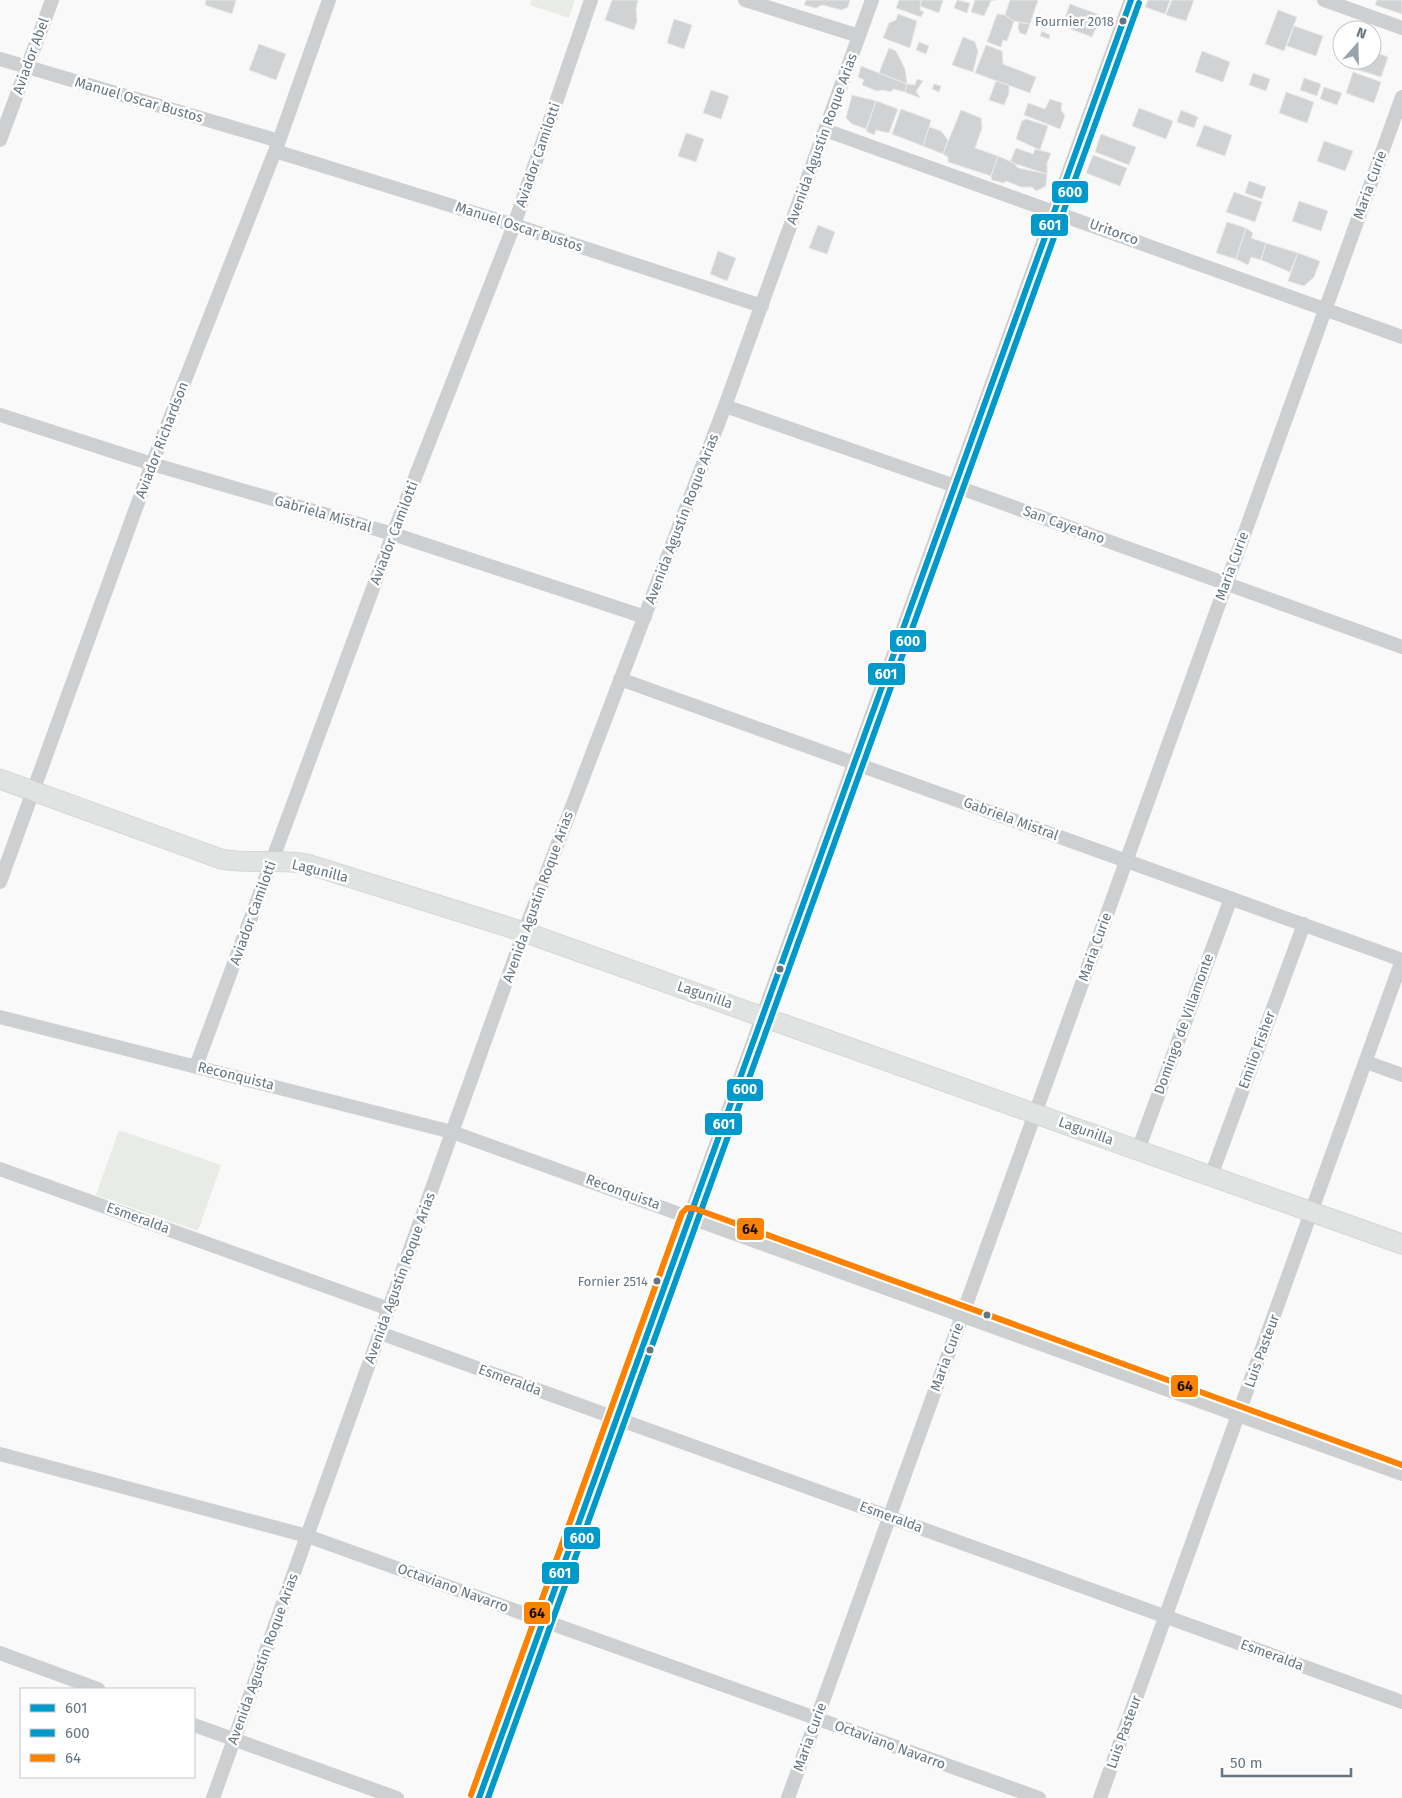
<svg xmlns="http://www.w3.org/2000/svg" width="1402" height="1798" font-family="'Fira Sans',sans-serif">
	<rect width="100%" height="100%" fill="#f9f9f9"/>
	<path fill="#e8ebe6" d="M532,0h43l-6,18 -39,-13z
		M119,1130l102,35 -23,66 -102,-36z"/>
	<path fill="#d0d2d3" stroke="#e8e8e8" d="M206,0h30l-4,14 -27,-9z
		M612,0h26l-2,8 1,13 -3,9 -29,-10z
		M806,0h44l-2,7 -6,3 -20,-5 -6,3 -12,-3z
		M899,0h22l-1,10 4,2 -3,5 -25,-9z
		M921,0h22l-4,13 -19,-7z
		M957,0l13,3 -3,10 -13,-5z
		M975,0h21l-5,1 -7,15 -13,-4z
		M1010,0h28l-8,24 -16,-3 -9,-6z
		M1148,0h22l-5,14 -20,-7z
		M1172,0h22l-8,21 -20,-6z
		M1377,0h25v14l-27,-9z
		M1070,4l30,11 1,10 -6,5 -3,7 -30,-11z
		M1278,10l19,7 -13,34 -19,-7z
		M898,14l19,7 -7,27 -27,-10 6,-15 7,-3z
		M997,14l8,1 9,6 -7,20 -4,-1 -2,7 -14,-5z
		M674,19l18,6 -8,24 -17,-6z
		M1019,22l11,2 -4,11 -6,-2 -2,-5z
		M1040,22l8,3 -2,4 -8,-3z
		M1294,26l29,10 -7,20 -29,-10z
		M1042,31l8,4 -1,4 -9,-3z
		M963,37l12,5 3,9 -5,21 -21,-7z
		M919,42l10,4 -3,8 -10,-4z
		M259,44l27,10 -10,26 -27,-10z
		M986,45l16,6 1,13 33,13 -6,16 -55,-20z
		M889,48l7,3 9,18 2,15 -28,-11z
		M1202,51l28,11 -7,20 -28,-10z
		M1372,51l16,6 -7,20 -29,-9 3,-8h17z
		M861,66l46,18 -2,8 -12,-3 -2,3 -8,-2 -6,1 -15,-6 2,-5 -6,-3z
		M1353,72l28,10 -7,21 -28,-10z
		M1253,73l17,6 -4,12 -17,-6z
		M1304,78l17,6 -4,12 -17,-6z
		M917,79l6,2 -7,10 4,7 -15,-6 2,-8 8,1z
		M996,81l13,4v8l-5,12 -15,-5z
		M934,84l7,2 -2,6 -7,-3z
		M1324,87l18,6 -5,12 -17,-6z
		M711,90l18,6 -8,23 -18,-6z
		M1286,92l28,10 -7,21 -28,-10z
		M852,95l24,6 -10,28 -14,-5 -6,-6z
		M1050,99l12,4 -1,7 4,6 -5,13 -36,-14 4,-12 17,6z
		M876,101l22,8 -9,24 -13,-3 -2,5 -8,-4z
		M1139,108l34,13 -7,18 -34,-13z
		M901,109l30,11 -8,26 -31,-12z
		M961,110l20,8 1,10 -7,20 23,8 -7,20 -43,-14v-5l-5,-3z
		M1181,110l17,7 -4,11 -17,-6z
		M1026,119l22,7 -8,24 -24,-11 6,-18z
		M1204,125l28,10 -7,21 -29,-10z
		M929,127l12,4 7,9 -5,14 -20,-8z
		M686,133l18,6 -8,23 -18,-6z
		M1101,134l35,13 -7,18 -34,-13z
		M1324,141l29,10 -8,20 -28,-10z
		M1016,148l17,6 2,-5 16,4 -4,10v11l-37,-12z
		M1093,155l34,13 -7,18 -34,-13z
		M998,156l16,7 4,5 29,6 -1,12 -10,5 -4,-4h-11l-15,-6 -2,2 -12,-3 -1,-4z
		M1249,181l17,6 -4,12 -17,-6z
		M1234,192l28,10 -7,20 -29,-10z
		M1299,201l29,10 -7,20 -29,-10z
		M1227,222l19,6 -10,31 -20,-6z
		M818,225l17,7 -8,22 -18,-6z
		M1246,228l7,5 -2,5 15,5 -5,17 -10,-3 -3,8 -12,-6z
		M1266,243l32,10 -8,19 -29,-12z
		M718,251l18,7 -9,23 -17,-7z
		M1298,253l22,8 -6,16 -10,9 -16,-5z"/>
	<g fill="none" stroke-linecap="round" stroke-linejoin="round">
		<defs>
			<path id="secondary" d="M0,779l221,80c30,6 57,-1 86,5l217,68 878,312"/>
		</defs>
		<use href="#secondary" stroke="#d5d6d7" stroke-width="21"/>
		<path stroke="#cecfd0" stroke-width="14" d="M745,0l114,36
			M1324,0l78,28
			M0,59l279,82
			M825,130l577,207
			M0,140l52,-140
			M275,151l239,74 248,81
			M725,406l230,80 447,161
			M0,415l152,49 241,70 252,83
			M620,679l782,281
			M0,882l152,-418 127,-323 50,-141
			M0,1017l452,115 950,342
			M1366,1062l36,13
			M196,1066l197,-532 121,-309 77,-225
			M1138,1150l93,-252
			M0,1169l389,140
			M1211,1176l93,-252
			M380,1333l1022,369
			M0,1454l307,82 732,262
			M0,1653l98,36
			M194,1725l203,73
			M213,1798l311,-866 201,-526 147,-406
			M479,1798l652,-1798
			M788,1798l614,-1701
			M1100,1798l302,-838"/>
		<use href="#secondary" stroke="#e1e2e2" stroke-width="19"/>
		<defs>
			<path id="bus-1" d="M479,1798l652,-1798"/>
			<path id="bus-2" d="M488,1798l651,-1795"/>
			<path id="bus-3" d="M471,1795l211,-582 5,-5h6l709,257"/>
		</defs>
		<use href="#bus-1" stroke="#fff" stroke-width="10"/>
		<use href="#bus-2" stroke="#fff" stroke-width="10"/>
		<use href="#bus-3" stroke="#fff" stroke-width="10"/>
		<use href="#bus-1" stroke="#0099cb" stroke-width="6"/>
		<use href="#bus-2" stroke="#0099cb" stroke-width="6"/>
		<use href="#bus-3" stroke="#ff8100" stroke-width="6"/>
	</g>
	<g fill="#657683" stroke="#fff" stroke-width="2">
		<circle cx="1123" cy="21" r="4.5"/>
		<circle cx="780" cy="969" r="4.5"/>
		<circle cx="657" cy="1281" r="4.5"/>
		<circle cx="987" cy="1315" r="4.5"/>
		<circle cx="650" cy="1350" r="4.5"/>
	</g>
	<g text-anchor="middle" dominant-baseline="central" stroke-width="5" stroke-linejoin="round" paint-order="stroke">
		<g font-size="13" fill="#657683" stroke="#fff" text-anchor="end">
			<text x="1114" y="21">Fournier 2018</text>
			<text x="648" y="1281">Fornier 2514</text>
		</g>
		<g font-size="14" fill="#657683" stroke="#fff">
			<text transform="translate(31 56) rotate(-70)">Aviador Abel</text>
			<text transform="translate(139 100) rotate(16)">Manuel Oscar Bustos</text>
			<text transform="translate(822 139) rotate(-70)">Avenida Agustín Roque Arias</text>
			<text transform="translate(538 155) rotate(-71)">Aviador Camilotti</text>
			<text transform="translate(1370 185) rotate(-70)">Maria Curie</text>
			<text transform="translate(519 227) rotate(18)">Manuel Oscar Bustos</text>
			<text transform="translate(1114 232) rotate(20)">Uritorco</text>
			<text transform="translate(162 440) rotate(-69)">Aviador Richardson</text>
			<text transform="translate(323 514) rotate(16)">Gabriela Mistral</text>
			<text transform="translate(682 519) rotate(-69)">Avenida Agustín Roque Arias</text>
			<text transform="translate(1064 525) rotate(20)">San Cayetano</text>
			<text transform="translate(394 533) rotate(-69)">Aviador Camilotti</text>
			<text transform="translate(1232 566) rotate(-70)">Maria Curie</text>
			<text transform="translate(1011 819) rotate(20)">Gabriela Mistral</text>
			<text transform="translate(320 871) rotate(14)">Lagunilla</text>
			<text transform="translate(538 897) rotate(-70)">Avenida Agustín Roque Arias</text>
			<text transform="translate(253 913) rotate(-70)">Aviador Camilotti</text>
			<text transform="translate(1095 947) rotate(-70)">Maria Curie</text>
			<text transform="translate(705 995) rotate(19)">Lagunilla</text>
			<text transform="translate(1184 1024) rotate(-70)">Domingo de Villamonte</text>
			<text transform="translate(1257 1050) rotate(-70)">Emilio Fisher</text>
			<text transform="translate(236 1076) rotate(14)">Reconquista</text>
			<text transform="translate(1086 1131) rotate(20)">Lagunilla</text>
			<text transform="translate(623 1192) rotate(20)">Reconquista</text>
			<text transform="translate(138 1218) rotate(20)">Esmeralda</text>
			<text transform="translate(400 1278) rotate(-70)">Avenida Agustín Roque Arias</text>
			<text transform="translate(1262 1351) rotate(-70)">Luis Pasteur</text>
			<text transform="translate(947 1357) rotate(-70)">Maria Curie</text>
			<text transform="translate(510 1380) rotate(20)">Esmeralda</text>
			<text transform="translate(891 1517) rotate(20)">Esmeralda</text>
			<text transform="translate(453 1588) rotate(20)">Octaviano Navarro</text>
			<text transform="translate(1272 1655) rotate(20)">Esmeralda</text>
			<text transform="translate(263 1659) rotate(-70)">Avenida Agustín Roque Arias</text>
			<text transform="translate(1124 1732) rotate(-70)">Luis Pasteur</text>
			<text transform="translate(810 1737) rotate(-70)">Maria Curie</text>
			<text transform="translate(890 1745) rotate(20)">Octaviano Navarro</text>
		</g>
	</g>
	<g stroke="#fff" stroke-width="2">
		<rect x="1051" y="180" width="38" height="24" rx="5" fill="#0099cb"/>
		<rect x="1030" y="213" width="39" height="24" rx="5" fill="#0099cb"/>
		<rect x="889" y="629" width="38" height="24" rx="5" fill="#0099cb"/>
		<rect x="867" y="662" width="39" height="24" rx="5" fill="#0099cb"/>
		<rect x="726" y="1078" width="38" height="24" rx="5" fill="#0099cb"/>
		<rect x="704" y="1112" width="39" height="24" rx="5" fill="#0099cb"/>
		<rect x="736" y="1217" width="29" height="24" rx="5" fill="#ff8100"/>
		<rect x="1170" y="1374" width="29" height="24" rx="5" fill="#ff8100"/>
		<rect x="563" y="1526" width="38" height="24" rx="5" fill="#0099cb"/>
		<rect x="541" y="1561" width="39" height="24" rx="5" fill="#0099cb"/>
		<rect x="523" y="1601" width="28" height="24" rx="5" fill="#ff8100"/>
	</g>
	<g font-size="14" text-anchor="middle" font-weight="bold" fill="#fff">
		<text x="1070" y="197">600</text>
		<text x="1050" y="230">601</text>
		<text x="908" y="646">600</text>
		<text x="886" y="679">601</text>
		<text x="745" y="1094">600</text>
		<text x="724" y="1129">601</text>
		<text x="582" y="1543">600</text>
		<text x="560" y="1578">601</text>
	</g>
	<g font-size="14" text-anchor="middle" font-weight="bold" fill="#111">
		<text x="750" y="1234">64</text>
		<text x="1185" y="1391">64</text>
		<text x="537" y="1618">64</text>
	</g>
	<rect x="20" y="1688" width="175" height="90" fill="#ffffff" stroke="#c1c8cd"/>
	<rect x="30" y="1704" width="25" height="8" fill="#0099cb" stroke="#c1c8cd"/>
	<text x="65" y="1713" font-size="15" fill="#657683">601</text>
	<rect x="30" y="1729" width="25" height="8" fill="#0099cb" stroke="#c1c8cd"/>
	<text x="65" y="1738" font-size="15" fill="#657683">600</text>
	<rect x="30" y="1754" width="25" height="8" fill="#ff8100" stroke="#c1c8cd"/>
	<text x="65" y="1763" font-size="15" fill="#657683">64</text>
	<g transform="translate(1357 45) rotate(20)"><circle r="24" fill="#ffffff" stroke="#c1c8cd"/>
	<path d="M0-4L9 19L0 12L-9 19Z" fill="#99a4ac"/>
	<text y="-8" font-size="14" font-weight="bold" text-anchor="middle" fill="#657683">N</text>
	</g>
	<path d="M1222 1768v8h129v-8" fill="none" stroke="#657683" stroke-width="2.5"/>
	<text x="1230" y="1768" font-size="15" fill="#657683" stroke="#ffffff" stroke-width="4" paint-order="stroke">50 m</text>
</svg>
